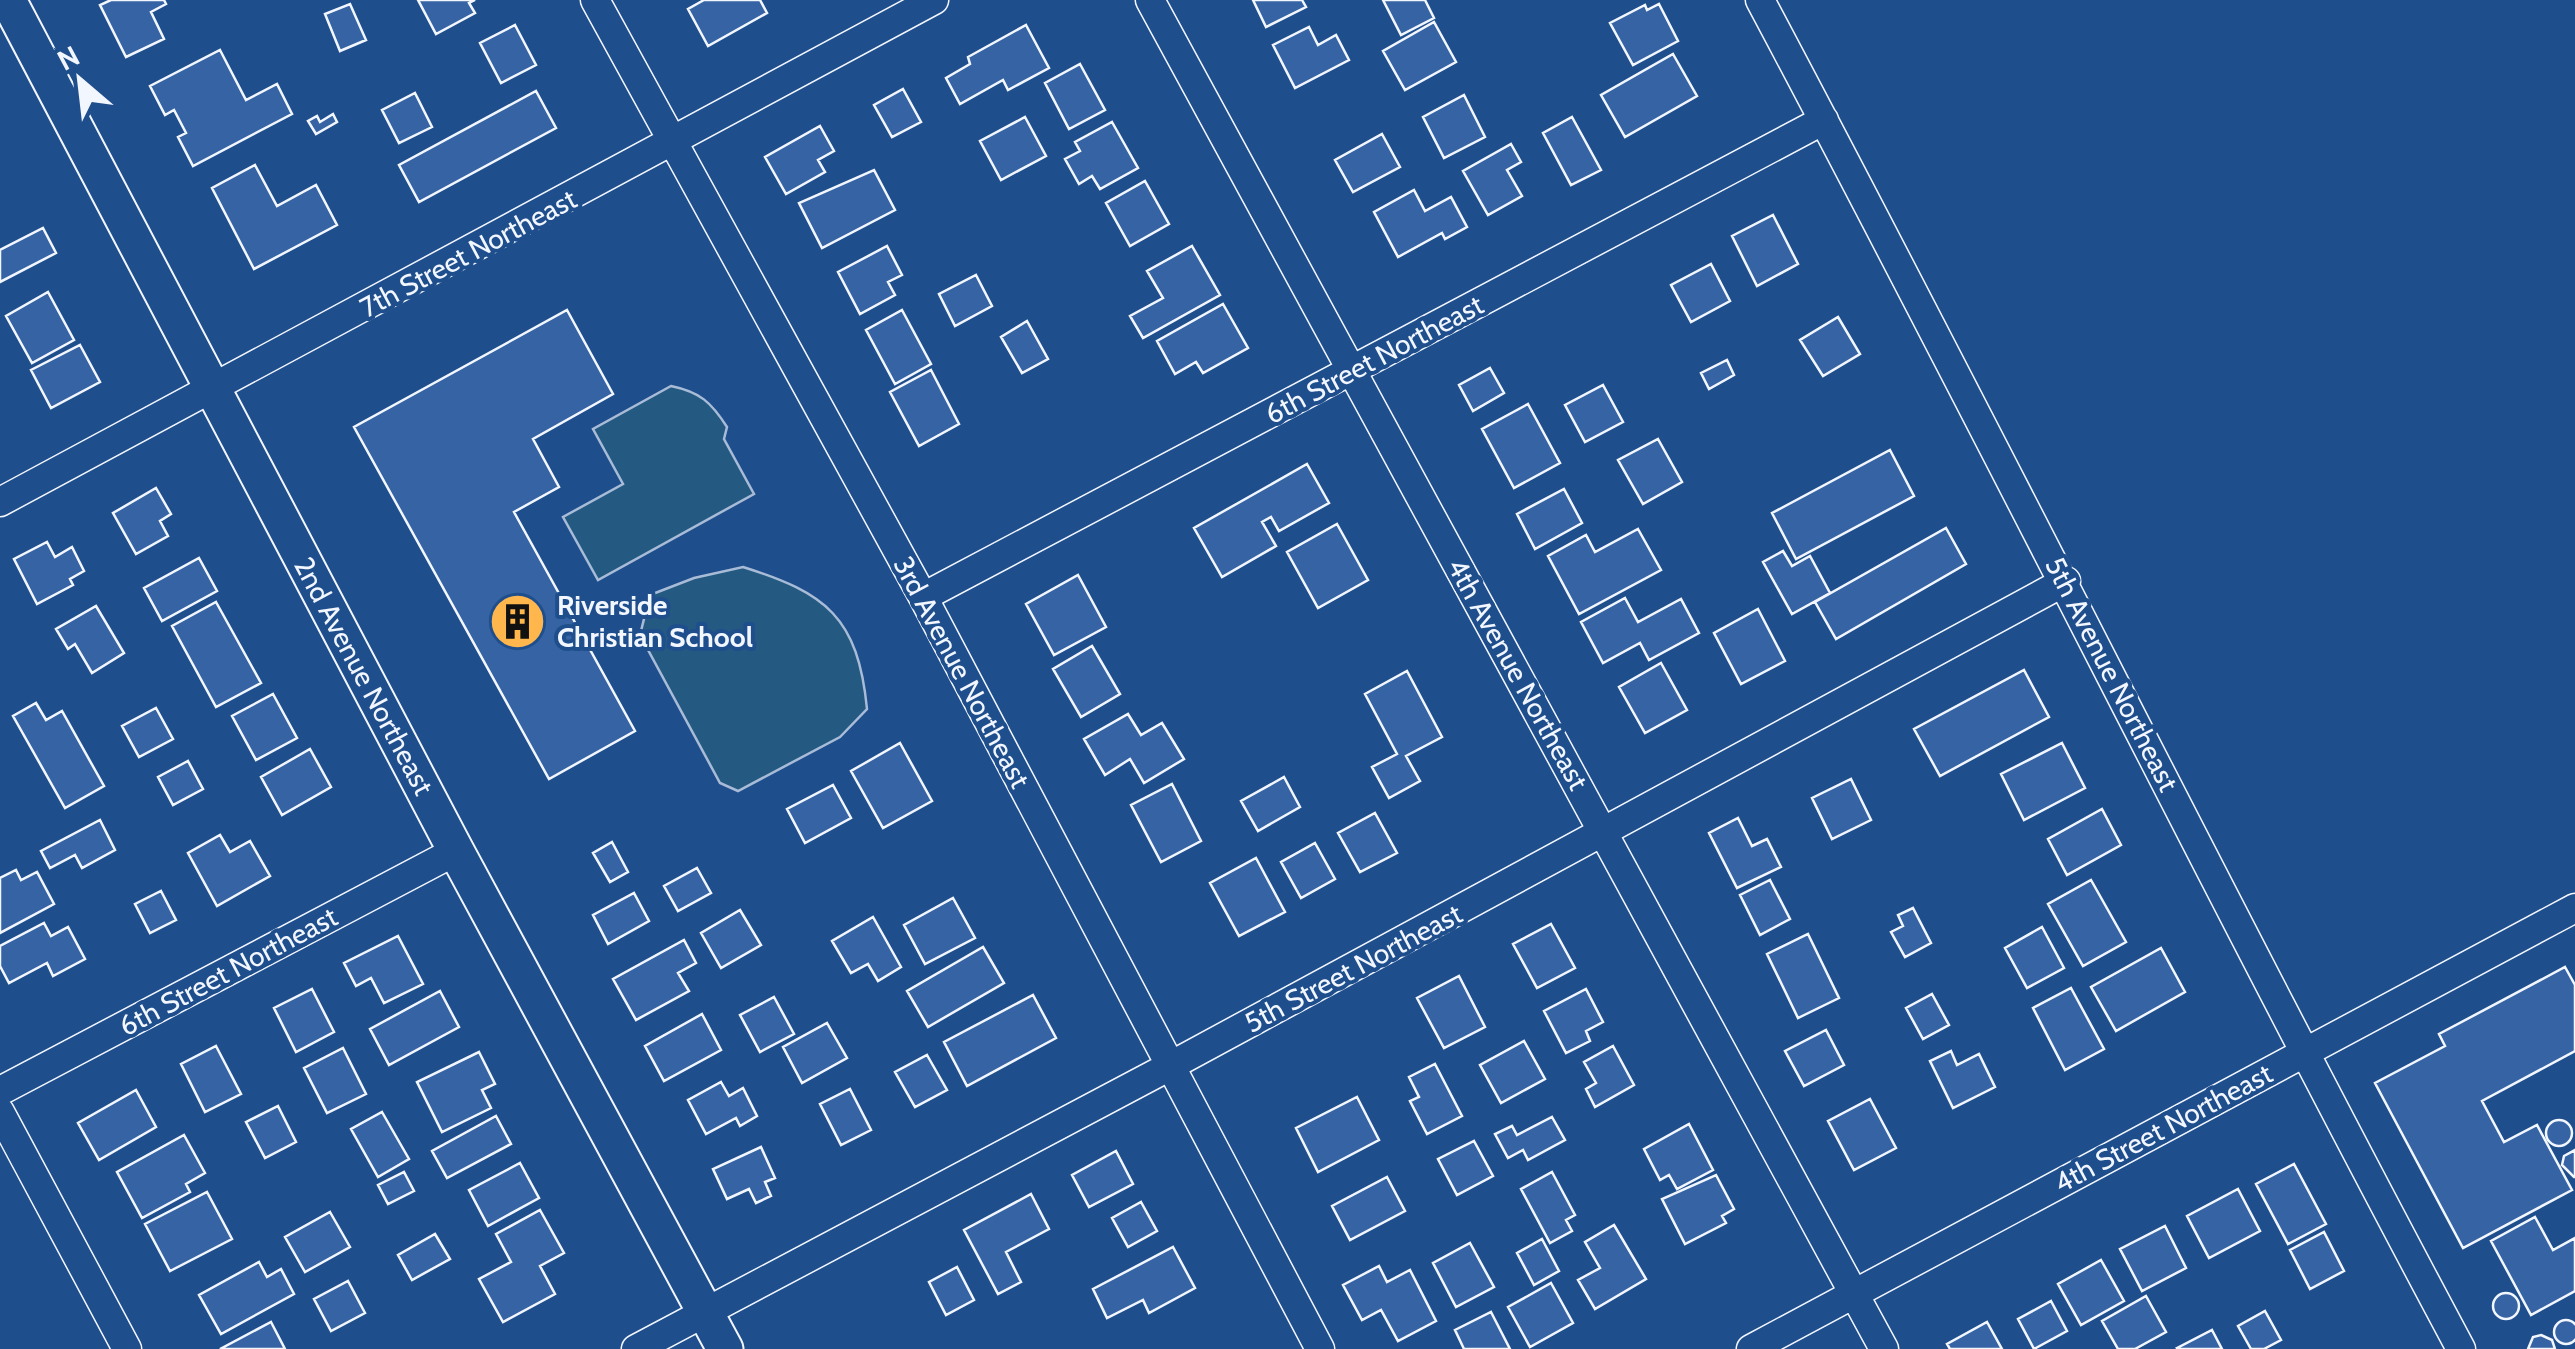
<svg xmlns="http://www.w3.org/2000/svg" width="2575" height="1349" font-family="Cabin,sans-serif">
	<rect width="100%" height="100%" fill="#1f4e8c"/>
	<path fill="#245a82" stroke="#a8bbd7" stroke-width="2.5" d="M671,386c29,6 40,16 56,41l-3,12 30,55 -156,86 -35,-63 60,-33 -30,-55z
		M743,567c83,26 115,50 124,142l-27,28 -102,54 -18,-8 -80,-148 10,-40 44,-17z"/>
	<path fill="#3563a3" stroke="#f2f6ff" stroke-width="2.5" d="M111,0h53l2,4 -15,8 13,27 -38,18 -26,-52z
		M418,0h57l-6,3 6,10 -39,21z
		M704,0h56l7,13 -59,33 -20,-37z
		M1253,0h49l4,7 -40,20z
		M1383,0h42l9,18 -33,17z
		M350,4l16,36 -26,11 -15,-37z
		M1659,4l19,37 -45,24 -23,-42 35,-18 2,5z
		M1434,22l22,40 -51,28 -22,-39z
		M515,25l21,40 -35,18 -21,-40z
		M1026,25l23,43 -41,22 -5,-10 -43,24 -14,-26 24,-14 -2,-7z
		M1309,27l9,18 18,-10 13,25 -54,28 -22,-43z
		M220,50l26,50 31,-16 15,30 -99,52 -15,-29 8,-4 -12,-23 -9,5 -15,-29z
		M1673,54l24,42 -72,41 -24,-42z
		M1080,64l25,46 -36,19 -24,-46z
		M903,89l18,33 -29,15 -18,-32z
		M536,91l20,37 -137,74 -20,-37z
		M415,93l17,34 -33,16 -17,-33z
		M1464,95l21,42 -41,21 -21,-41z
		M333,114l4,8 -21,12 -8,-13 9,-5 3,6z
		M1025,117l21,39 -45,24 -21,-39z
		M1572,117l29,53 -30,15 -28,-52z
		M1112,122l26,46 -38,21 -8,-13 -13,8 -14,-25 15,-8 -5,-9z
		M820,126l14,25 -16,9 7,12 -39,22 -21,-37z
		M1382,134l18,33 -47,25 -18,-32z
		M1511,144l10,18 -14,8 15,26 -34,19 -25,-44z
		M255,165l22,41 39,-21 21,40 -83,44 -42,-81z
		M874,170l21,40 -73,38 -23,-45z
		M1145,181l24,43 -39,22 -24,-43z
		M1414,190l11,21 26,-14 16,30 -22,12 -3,-6 -44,24 -24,-45z
		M1773,215l25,49 -41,22 -25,-50z
		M43,228l13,25 -56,29v-32z
		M887,246l15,29 -14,7 7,13 -35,19 -22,-42z
		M1192,246l28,49 -77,43 -13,-22 33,-18 -16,-27z
		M1711,264l19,37 -39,21 -20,-37z
		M976,275l16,31 -37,20 -16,-32z
		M48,292l26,48 -42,23 -26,-47z
		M1223,304l25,44 -45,25 -7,-11 -21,12 -18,-33z
		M567,310l46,84 -80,45 26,48 -45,25 121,219 -86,48 -195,-352z
		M902,310l29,54 -36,20 -29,-54z
		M1838,317l22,37 -37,22 -23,-36z
		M1027,321l21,38 -26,14 -21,-36z
		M80,345l20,37 -49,26 -20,-38z
		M1727,360l7,15 -25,14 -8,-16z
		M1490,368l14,25 -31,18 -14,-26z
		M931,370l28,54 -40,22 -29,-54z
		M1603,385l20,37 -38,20 -20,-37z
		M1528,404l32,59 -46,25 -32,-59z
		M1658,439l24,43 -39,22 -25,-44z
		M1890,450l24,46 -118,63 -24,-46z
		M1307,464l22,39 -50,28 -8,-14 -9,5 14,24 -54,31 -28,-49z
		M156,488l15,26 -11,7 8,15 -32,18 -23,-41z
		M1564,489l18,34 -47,26 -18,-35z
		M1337,524l31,56 -50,28 -31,-56z
		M1946,528l20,36 -130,75 -21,-37z
		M1638,529l23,41 -82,44 -31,-58 38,-21 9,17z
		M47,542l8,15 17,-10 12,24 -14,8 3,6 -36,19 -23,-45z
		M1783,551l9,15 18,-10 20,37 -38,21 -29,-52z
		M199,558l18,33 -55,30 -18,-33z
		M1078,575l28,52 -52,28 -28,-51z
		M1625,598l13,24 43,-23 18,34 -50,27 -9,-17 -37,20 -22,-41z
		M216,602l45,81 -45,24 -44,-81z
		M96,606l28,47 -32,20 -17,-29 -7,5 -12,-20z
		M1758,609l27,52 -44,23 -27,-51z
		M1092,646l28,48 -39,23 -28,-48z
		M1661,663l26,47 -42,23 -26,-46z
		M2024,670l25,47 -109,59 -26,-47z
		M1407,671l35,66 -36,19 14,25 -31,17 -17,-31 25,-13 -32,-60z
		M273,694l24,44 -41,22 -24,-44z
		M36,703l10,17 16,-9 42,75 -39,22 -52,-92z
		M156,708l17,31 -34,18 -17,-31z
		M1128,714l13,21 21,-12 22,36 -40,24 -14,-24 -25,16 -21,-36z
		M900,743l32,58 -49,27 -32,-57z
		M2062,743l23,45 -61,32 -23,-46z
		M310,749l21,38 -49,28 -21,-38z
		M188,761l15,28 -30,16 -15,-28z
		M1284,777l16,30 -42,24 -17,-30z
		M1851,779l20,41 -39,19 -20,-41z
		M1172,784l29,57 -40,21 -30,-57z
		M833,785l18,33 -46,25 -18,-34z
		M2102,809l19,36 -54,30 -19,-36z
		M1375,813l22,40 -37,19 -22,-39z
		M1738,818l14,28 15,-7 14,28 -44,21 -28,-55z
		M100,820l15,30 -33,18 -7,-13 -25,13 -9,-17z
		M220,835l10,17 20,-11 20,35 -53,30 -29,-53z
		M612,842l16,30 -18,10 -17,-29z
		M1315,843l20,36 -34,19 -20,-36z
		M1256,858l29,54 -46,24 -29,-53z
		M697,868l14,25 -33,18 -14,-25z
		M16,870l5,10 16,-8 17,32 -54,29v-55z
		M1770,880l20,39 -30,16 -20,-40z
		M2091,880l35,62 -43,24 -35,-62z
		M161,891l15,29 -26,13 -15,-29z
		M634,893l15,28 -41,23 -15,-29z
		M953,898l22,40 -50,26 -21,-39z
		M1913,908l18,35 -26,14 -14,-25 12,-6 -5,-11z
		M740,910l21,35 -40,23 -20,-35z
		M873,917l28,50 -23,14 -10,-17 -17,9 -19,-32z
		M44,923l7,13 17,-9 17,32 -32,17 -6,-13 -38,20 -9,-17v-20z
		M1551,924l24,44 -38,20 -24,-44z
		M2042,927l22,41 -37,20 -22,-40z
		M1808,934l31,64 -41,20 -31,-64z
		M398,936l25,48 -39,19 -13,-25 -15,8 -12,-23z
		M684,940l12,23 -18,10 11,18 -53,29 -23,-41z
		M983,947l21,36 -76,44 -21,-36z
		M2161,948l24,44 -69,39 -25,-44z
		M2565,967l10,18v66l-93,50 22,41 33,-17 35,65 -109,58 -88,-165 70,-37 -6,-12z
		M1459,976l26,51 -41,21 -27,-50z
		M2071,988l33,61 -39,21 -32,-62z
		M312,989l22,43 -38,20 -22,-44z
		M1586,989l17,33 -17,9 4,10 -24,12 -22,-42z
		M440,991l19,36 -70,38 -19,-36z
		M1932,994l17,31 -26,14 -17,-31z
		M1033,995l23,43 -89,48 -23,-44z
		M774,997l20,37 -34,18 -20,-37z
		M702,1014l19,36 -57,31 -19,-35z
		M827,1023l20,35 -45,25 -19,-36z
		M1826,1030l18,35 -40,21 -19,-35z
		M1524,1041l21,38 -44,24 -21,-38z
		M216,1046l25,48 -36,18 -24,-48z
		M1613,1046l21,39 -39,22 -9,-18 10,-6 -12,-21z
		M343,1048l23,46 -39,19 -23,-45z
		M1951,1051l6,14 22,-11 16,33 -42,21 -23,-47z
		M479,1052l16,32 -13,6 9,18 -49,24 -25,-50z
		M927,1055l20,35 -32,17 -20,-35z
		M1435,1064l27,52 -35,18 -17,-33 9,-4 -10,-20z
		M721,1082l8,14 14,-8 14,28 -17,10 -4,-8 -30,16 -18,-34z
		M850,1089l21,41 -30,15 -21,-41z
		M136,1090l20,37 -57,33 -21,-37z
		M1357,1097l22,43 -61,32 -22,-44z
		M1870,1099l26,49 -42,22 -26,-49z
		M278,1106l18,36 -31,16 -19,-36z
		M382,1112l27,47 -31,18 -27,-48z
		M496,1116l15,28 -64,34 -15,-27z
		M1552,1117l13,23 -37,20 -5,-10 -15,8 -13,-24 17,-8 5,9z
		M2546 1133a13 13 0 1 1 26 0a13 13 0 1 1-26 0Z
		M1689,1124l24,46 -36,19 -8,-14 -9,5 -16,-31z
		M184,1135l21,38 -19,11 4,8 -48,26 -25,-46z
		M1474,1141l19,35 -36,19 -19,-36z
		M761,1147l14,31 -10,4 6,14 -15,7 -7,-14 -22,10 -14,-30z
		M2575,1150v27h-1l-12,-12 2,-9z
		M1116,1151l17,33 -44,23 -17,-32z
		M520,1163l19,35 -51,28 -19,-36z
		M2294,1164l32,60 -38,20 -32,-60z
		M404,1172l10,19 -26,13 -10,-19z
		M1552,1172l23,43 -9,5 6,11 -22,12 -29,-54z
		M1716,1175l18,34 -12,7 4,7 -41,21 -23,-45z
		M1387,1177l18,34 -55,29 -18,-34z
		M2238,1189l22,42 -51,27 -22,-42z
		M207,1192l25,47 -62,32 -25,-47z
		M1031,1194l18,35 -43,23 15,30 -23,12 -34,-64z
		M1141,1202l16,29 -29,16 -16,-29z
		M540,1210l24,43 -24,13 15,28 -52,28 -24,-43 32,-17 -15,-28z
		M330,1212l20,35 -45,25 -20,-35z
		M2535,1217l18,33 22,-12v53l-44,24 -40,-74z
		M1614,1225l32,54 -51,30 -17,-29 22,-12 -15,-26z
		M2165,1226l21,42 -44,23 -22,-42z
		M2324,1232l20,39 -34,18 -20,-39z
		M435,1234l15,25 -38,21 -14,-25z
		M1542,1239l17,32 -25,14 -17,-32z
		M1470,1243l24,44 -38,20 -23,-44z
		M1173,1247l22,41 -46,25 -6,-13 -36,18 -14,-29z
		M2101,1260l23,41 -43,24 -23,-41z
		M259,1262l8,15 14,-8 13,25 -73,40 -22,-39z
		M1379,1266l8,16 23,-12 26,51 -38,20 -17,-31 -19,10 -19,-35z
		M957,1267l17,33 -28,15 -17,-33z
		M348,1281l17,32 -34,18 -17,-32z
		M1551,1283l22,40 -43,24 -22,-40z
		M2493 1306a13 13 0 1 1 26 0a13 13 0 1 1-26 0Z
		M2146,1296l20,36 -31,17h-17l-16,-28z
		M2051,1301l16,30 -33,18 -16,-30z
		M2265,1311l16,29 -17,9h-13l-13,-23z
		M1491,1312l19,37h-46l-9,-19z
		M2554 1332a12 12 0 1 1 24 0a12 12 0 1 1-24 0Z
		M271,1322l14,27h-65z
		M1987,1322l15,27h-52l-3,-5z
		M2212,1330l10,19h-44l-1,-1z
		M2541,1335l11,5 3,9h-27l5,-12z"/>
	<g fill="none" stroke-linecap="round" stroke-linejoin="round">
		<defs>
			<path id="minor" d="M595,0l328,597 397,752
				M1150,0l734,1349
				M1760,0c238,447 462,902 701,1349
				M0,502l934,-502
				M923,597l901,-477
				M0,1091l456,-240
				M0,1112l127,237
				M636,1349l536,-284 894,-484
				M1751,1349l824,-441"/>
			<path id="tertiary" d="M8,0l448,851 269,498"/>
		</defs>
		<use href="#minor" stroke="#f2f6ff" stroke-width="31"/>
		<use href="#tertiary" stroke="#f2f6ff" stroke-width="39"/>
		<use href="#minor" stroke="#1f4e8c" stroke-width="28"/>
		<use href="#tertiary" stroke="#1f4e8c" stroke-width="35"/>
	</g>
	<defs>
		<symbol id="building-disc" viewBox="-11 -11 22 22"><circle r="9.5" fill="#ffb74d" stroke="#1f4e8c"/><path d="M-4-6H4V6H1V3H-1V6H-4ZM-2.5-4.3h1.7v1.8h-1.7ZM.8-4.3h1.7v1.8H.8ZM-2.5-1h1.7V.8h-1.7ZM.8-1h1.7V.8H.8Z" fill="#111"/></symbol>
	</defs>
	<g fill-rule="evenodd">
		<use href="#building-disc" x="486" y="590" width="63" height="63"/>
	</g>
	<g text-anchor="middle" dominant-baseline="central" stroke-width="8" stroke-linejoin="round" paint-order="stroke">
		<g font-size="28" fill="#f2f6ff" stroke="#1f4e8c">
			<text transform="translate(468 253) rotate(-28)">7th Street Northeast</text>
			<text transform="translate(1374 359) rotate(-28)">6th Street Northeast</text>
			<text transform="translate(962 672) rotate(62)">3rd Avenue Northeast</text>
			<text transform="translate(1518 674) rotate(61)">4th Avenue Northeast</text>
			<text transform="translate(2112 674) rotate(63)">5th Avenue Northeast</text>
			<text transform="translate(364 676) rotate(62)">2nd Avenue Northeast</text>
			<text transform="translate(1353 968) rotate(-28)">5th Street Northeast</text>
			<text transform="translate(228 971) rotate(-28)">6th Street Northeast</text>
			<text transform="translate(2163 1128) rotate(-28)">4th Street Northeast</text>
		</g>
		<g font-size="28" font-weight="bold" fill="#f2f6ff" stroke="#1f4e8c" text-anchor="start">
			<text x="557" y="605">Riverside<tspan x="557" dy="32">Christian School</tspan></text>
		</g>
	</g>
	<g transform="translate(80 80) rotate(332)" stroke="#1f4e8c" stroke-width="8" paint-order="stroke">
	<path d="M0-8L18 38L0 25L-18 38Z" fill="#f2f6ff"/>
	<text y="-15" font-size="28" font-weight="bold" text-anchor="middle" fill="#f2f6ff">N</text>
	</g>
</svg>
